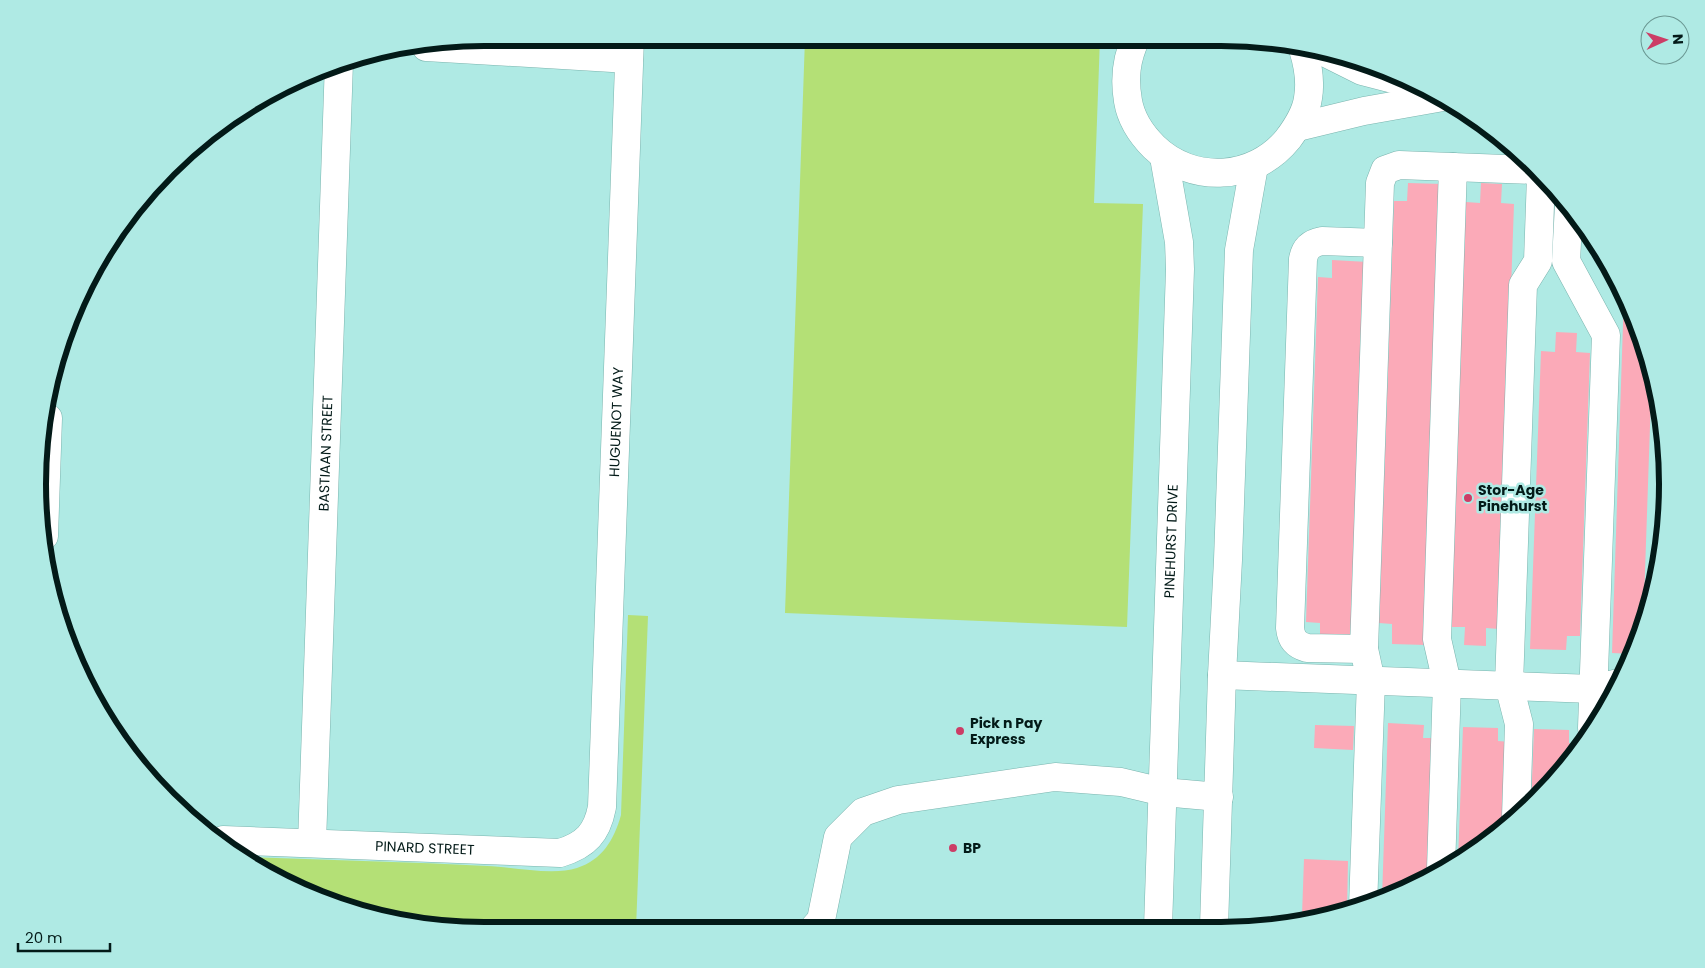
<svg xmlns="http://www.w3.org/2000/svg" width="1705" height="968" font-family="Poppins,sans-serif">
	<rect width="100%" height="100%" fill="#afeae4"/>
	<path fill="#b4e076" d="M805,38h295l-6,165 49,1 -16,423 -342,-14z
		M628,615l20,1 -12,313 -181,1 -87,-15 -107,-44 -17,-14c81,3 162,5 243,9 26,1 66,10 90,2 25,-8 37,-28 44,-53z"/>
	<path fill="#fbaab8" d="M1408,183l35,1 -17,461 -34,-1v-20l-13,-1 15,-422h13z
		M1481,183l21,1 -1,19 13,1 -15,425 -13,-1v18l-22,-1 1,-18h-15l16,-425 14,1z
		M1332,260l36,2 -14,379 -34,-1v-17l-14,-1 12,-345 14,1z
		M1624,294l28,74 -9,262 -11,24 -20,-1z
		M1556,332l21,1 -1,19 14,1 -10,283h-13l-1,14 -36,-1 11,-298 14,1z
		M1388,723l36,2 -1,13h14l-4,135 -51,25z
		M1315,725l39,1 -1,24 -39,-2z
		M1463,727l35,1v13l13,1 -3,81 -39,32 -11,6z
		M1534,729l35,1v13l11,1 -43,56 -6,4z
		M1304,859l44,2 -1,50 -21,5 -24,-1z"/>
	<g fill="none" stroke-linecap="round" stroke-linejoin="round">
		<defs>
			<g id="minor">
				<path d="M1136,38c-10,21 -12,40 -8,63 3,18 13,33 26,46 38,37 100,34 134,-8 9,-12 18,-26 20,-41 3,-17 0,-33 -5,-49"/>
				<path d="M426,47l203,12"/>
				<path d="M1328,54l34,17 58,15"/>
				<path d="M1298,127l66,-16 79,-14"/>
				<path d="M1569,205l-3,56 40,74 -14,393"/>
				<path d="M44,536l4,-118"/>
				<path d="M1364,649l-57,-1c-11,-3 -16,-9 -17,-20l13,-369c2,-11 8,-16 19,-18l56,2"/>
				<path d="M1222,675l371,14 26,-6"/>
				<path d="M1516,817l3,-93 -10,-39 14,-400 15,-24 3,-85"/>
				<path id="s1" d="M223,840l337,13c26,-8 37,-20 42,-46l28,-769"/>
				<path id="s2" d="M312,843l27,-781"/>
				<path d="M1441,869l6,-186 -10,-44 16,-472"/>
				<path d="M1363,907l8,-226 -7,-32 16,-466 5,-13 14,-5 137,5"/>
				<path id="s3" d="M1158,927l22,-658 -1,-27 -15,-85"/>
				<path d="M1214,927l8,-252 6,-115 11,-310 15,-84"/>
				<path d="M814,928l7,-8 17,-83 25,-25 35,-12 157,-23 66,5 42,10 56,5"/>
			</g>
		</defs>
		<use href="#minor" stroke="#7ab4ae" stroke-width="29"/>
		<use href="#minor" stroke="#fff" stroke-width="28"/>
	</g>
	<g fill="#cc3d66" stroke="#afeae4" stroke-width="2">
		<circle cx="1468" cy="498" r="5"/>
		<circle cx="960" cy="731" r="5"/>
		<circle cx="953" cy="848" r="5"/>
	</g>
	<g text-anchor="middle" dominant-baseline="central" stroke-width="5" stroke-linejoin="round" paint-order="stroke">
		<g font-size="14" fill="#031a18" stroke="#afeae4">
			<text stroke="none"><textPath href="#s1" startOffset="789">HUGUENOT WAY</textPath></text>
			<text stroke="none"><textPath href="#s2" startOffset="390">BASTIAAN STREET</textPath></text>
			<text stroke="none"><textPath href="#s3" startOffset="386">PINEHURST DRIVE</textPath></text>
			<text stroke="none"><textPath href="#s1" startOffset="202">PINARD STREET</textPath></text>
		</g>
		<g font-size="14" font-weight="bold" fill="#031a18" stroke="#afeae4" text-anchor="start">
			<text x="1478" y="490">Stor-Age<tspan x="1478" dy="16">Pinehurst</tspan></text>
			<text x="970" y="723">Pick n Pay<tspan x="970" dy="16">Express</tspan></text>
			<text x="963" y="848">BP</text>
		</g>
	</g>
	<path d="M0 0H1705V968H0ZM484 46H1221A438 438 0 0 1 1659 484V484A438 438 0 0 1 1221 922H484A438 438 0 0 1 46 484V484A438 438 0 0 1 484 46Z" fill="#afeae4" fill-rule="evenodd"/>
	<path fill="none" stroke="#031a18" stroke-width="6" d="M484 46H1221A438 438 0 0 1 1659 484V484A438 438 0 0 1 1221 922H484A438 438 0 0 1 46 484V484A438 438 0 0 1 484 46Z"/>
	<g transform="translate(1665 40) rotate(87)"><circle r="24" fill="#afeae4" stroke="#6a9792"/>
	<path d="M0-4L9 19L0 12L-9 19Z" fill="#cc3d66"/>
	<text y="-8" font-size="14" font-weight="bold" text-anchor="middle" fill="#031a18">N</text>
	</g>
	<path d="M18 943v8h92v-8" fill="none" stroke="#031a18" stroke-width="2.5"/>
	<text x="25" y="943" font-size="15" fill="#031a18" stroke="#afeae4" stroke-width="4" paint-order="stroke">20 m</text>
</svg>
